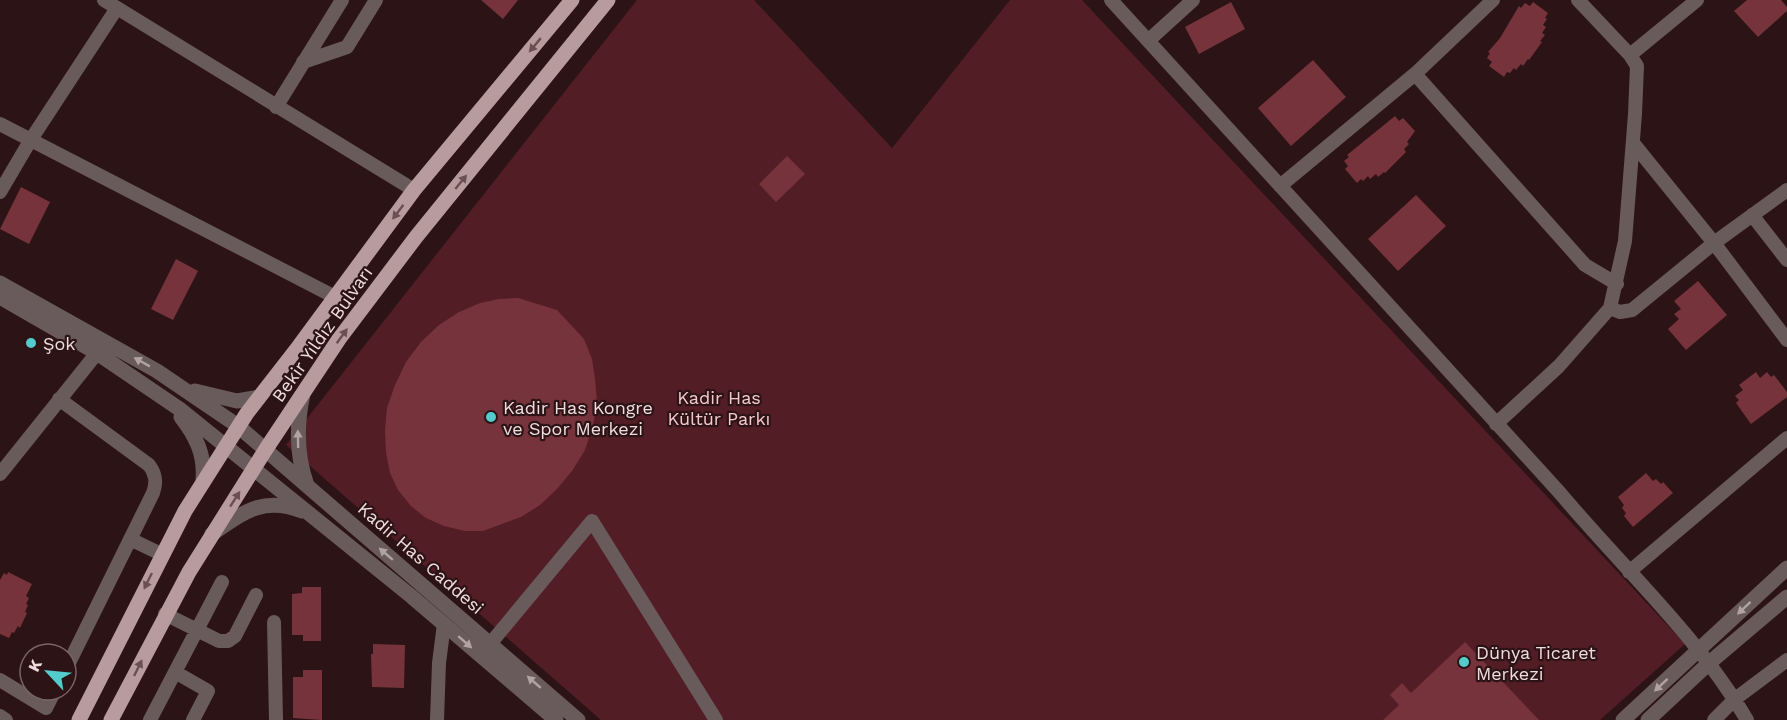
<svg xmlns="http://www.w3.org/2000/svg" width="1787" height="720" font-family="'Work Sans',sans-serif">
	<rect width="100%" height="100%" fill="#2c1315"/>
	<path fill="#531d26" d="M637,0h117l138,148 118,-148h72l603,644 -85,76h-999l-315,-275z"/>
	<path fill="#77333c" d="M481,0h37l-15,19z
		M1747,0h34l6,7v4l-29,26 -24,-26z
		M1231,2l14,27 -46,25 -14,-27z
		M1533,2l15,11 -3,5 2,1 -4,6 3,2 -4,6 3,2 -5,6 2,1 -13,18 -1,-1 -5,7 -2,-2 -5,6 -2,-2 -4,5 -3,-1 -3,5 -15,-11 3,-4 -5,-4 3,-5 -2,-1 12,-14 19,-32 2,2 4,-5 5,3z
		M1313,60l33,37 -55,49 -33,-38z
		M1395,116l4,5 4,-3 12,13 -8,11 2,2 -5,5 2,3 -21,21 -1,-1 -6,5 -2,-3 -6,5 -2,-3 -5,5 -2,-2 -4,4 -12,-14 3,-3 -4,-5 5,-4 -2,-2z
		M787,156l18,18 -29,28 -17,-18z
		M21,187l29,15 -21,42 -29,-15z
		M1416,195l30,31 -48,45 -30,-32z
		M176,259l22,12 -25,49 -22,-11z
		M1698,281l29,34 -41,35 -18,-21 11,-10 -5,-5 7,-5 -7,-8z
		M518,298l39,12 27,29 8,20 3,20 2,23 -4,24 -8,24 -13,21 -15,18 -17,16 -19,12 -38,14h-18l-21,-5 -18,-8 -15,-12 -13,-16 -8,-17 -4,-21 -1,-22 2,-22 8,-23 11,-23 15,-20 18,-17 20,-13 21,-9 19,-4z
		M1756,372l4,6 7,-6 4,5 3,-2 13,17v5l-36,27 -15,-21 3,-3 -4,-4 8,-6 -4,-5z
		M1646,473l7,8 3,-2 5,5 2,-2 10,11 -40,34 -9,-11 2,-3 -4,-5 2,-3 -6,-8z
		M8,572l24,12 -6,12 3,2 -3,6 2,1 -3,7 2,1 -7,15 -2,-2 -4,7 -2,-1 -3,6 -9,-4v-54l4,-7 3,2z
		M302,587h19v54h-18v-6h-11v-41l10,-1z
		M1465,642l74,78h-156l16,-15 -9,-10 12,-12 9,10z
		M373,644l32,1 -1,43 -32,-1 -1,-33h2z
		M303,670h19v50l-29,-2v-41h10z"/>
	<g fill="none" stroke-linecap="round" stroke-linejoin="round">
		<path stroke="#695b5b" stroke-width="14" d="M104,0l310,190
			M1111,0l449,493c62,74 138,143 187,227
			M1578,0l52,55
			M1149,40l44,-40
			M303,62l44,-15 29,-47
			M1415,74l170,191 32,19
			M276,107l66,-107
			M0,124l335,173
			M1633,143l81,100 73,97
			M1280,186l135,-112 78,-74
			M0,192l30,-51 87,-133
			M1752,215l35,45
			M1610,308l10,4 12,-2 82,-67 73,-53
			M59,399l90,66c7,9 8,17 4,28l-87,176
			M1496,424l63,-58 51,-58 15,-67 10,-127 2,-48 -7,-11 67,-55
			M0,474l97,-121
			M130,539l31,15
			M1629,572l158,-134
			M165,614l54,27h9l7,-5 21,-41
			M274,622l2,98
			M490,644l102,-123 124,199
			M175,672l33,19 -15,29
			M0,680l46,28 9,-18
			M0,716l6,4
			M150,720l72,-138
			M437,720l2,-57 5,-39
			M1714,720l21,-21 52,-39"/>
		<path stroke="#695b5b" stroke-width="15" d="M0,283l157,88 81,55 340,294
			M0,297l97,56 84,57 230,186 145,124
			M195,391l42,10 22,-4
			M303,394c-7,32 -7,61 4,91
			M181,417c15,19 24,38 22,62
			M212,534c32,-22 51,-38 90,-23
			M1623,720l164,-152
			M1648,720l60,-56 79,-67"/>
		<path stroke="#b89b9d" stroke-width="15" d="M79,720l106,-209 62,-98 52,-67 115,-156 158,-190
			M111,720l78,-148 77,-123 73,-110 77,-102 192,-237"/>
	</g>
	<defs><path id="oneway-solid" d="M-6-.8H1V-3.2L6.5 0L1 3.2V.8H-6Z" transform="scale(1.5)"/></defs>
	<g fill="#6b5052">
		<use href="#oneway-solid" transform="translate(535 45) rotate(130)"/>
		<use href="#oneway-solid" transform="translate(461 182) rotate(-51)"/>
		<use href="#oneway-solid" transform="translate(398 212) rotate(127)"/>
		<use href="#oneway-solid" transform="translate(342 336) rotate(-54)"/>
		<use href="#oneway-solid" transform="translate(235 499) rotate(-57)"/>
		<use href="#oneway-solid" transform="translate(148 581) rotate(116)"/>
		<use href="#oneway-solid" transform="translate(138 668) rotate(-64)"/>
	</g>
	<g fill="#b3a2a3">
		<use href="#oneway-solid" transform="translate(142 362) rotate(-151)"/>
		<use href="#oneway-solid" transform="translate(298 439) rotate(-91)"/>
		<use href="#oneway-solid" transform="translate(386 554) rotate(-139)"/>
		<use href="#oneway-solid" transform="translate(1744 608) rotate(137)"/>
		<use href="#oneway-solid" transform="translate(465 642) rotate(41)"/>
		<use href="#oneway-solid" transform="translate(534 682) rotate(-139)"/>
		<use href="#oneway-solid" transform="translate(1661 685) rotate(137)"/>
	</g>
	<g fill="#53cdcb" stroke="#2c1315" stroke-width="2">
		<circle cx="31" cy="343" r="6"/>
		<circle cx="491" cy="417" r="6"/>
		<circle cx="1464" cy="662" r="6"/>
	</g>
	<g text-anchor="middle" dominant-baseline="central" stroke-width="4.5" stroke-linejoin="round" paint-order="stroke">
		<g font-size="18" fill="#efddde" stroke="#2c1315">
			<text transform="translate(322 334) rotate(-55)">Bekir Yıldız Bulvarı</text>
			<text transform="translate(421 558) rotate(41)">Kadir Has Caddesi</text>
		</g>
		<g font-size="18" fill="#efddde" stroke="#2c1315" text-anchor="start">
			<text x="43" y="343">Şok</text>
			<text x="503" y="407">Kadir Has Kongre<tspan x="503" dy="21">ve Spor Merkezi</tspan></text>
			<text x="1476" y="652">Dünya Ticaret<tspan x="1476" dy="21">Merkezi</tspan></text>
		</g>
		<g font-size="18" fill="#f5c9cc" stroke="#2c1315">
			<text x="719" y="397">Kadir Has<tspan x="719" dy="21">Kültür Parkı</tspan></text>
		</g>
	</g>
	<g transform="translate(48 672) rotate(296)"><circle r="28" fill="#2c1315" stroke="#7a6465" stroke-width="1.5"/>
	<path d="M0-4.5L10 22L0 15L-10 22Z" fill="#53cdcb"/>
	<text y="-9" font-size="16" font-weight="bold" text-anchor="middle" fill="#efddde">K</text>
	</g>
</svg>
